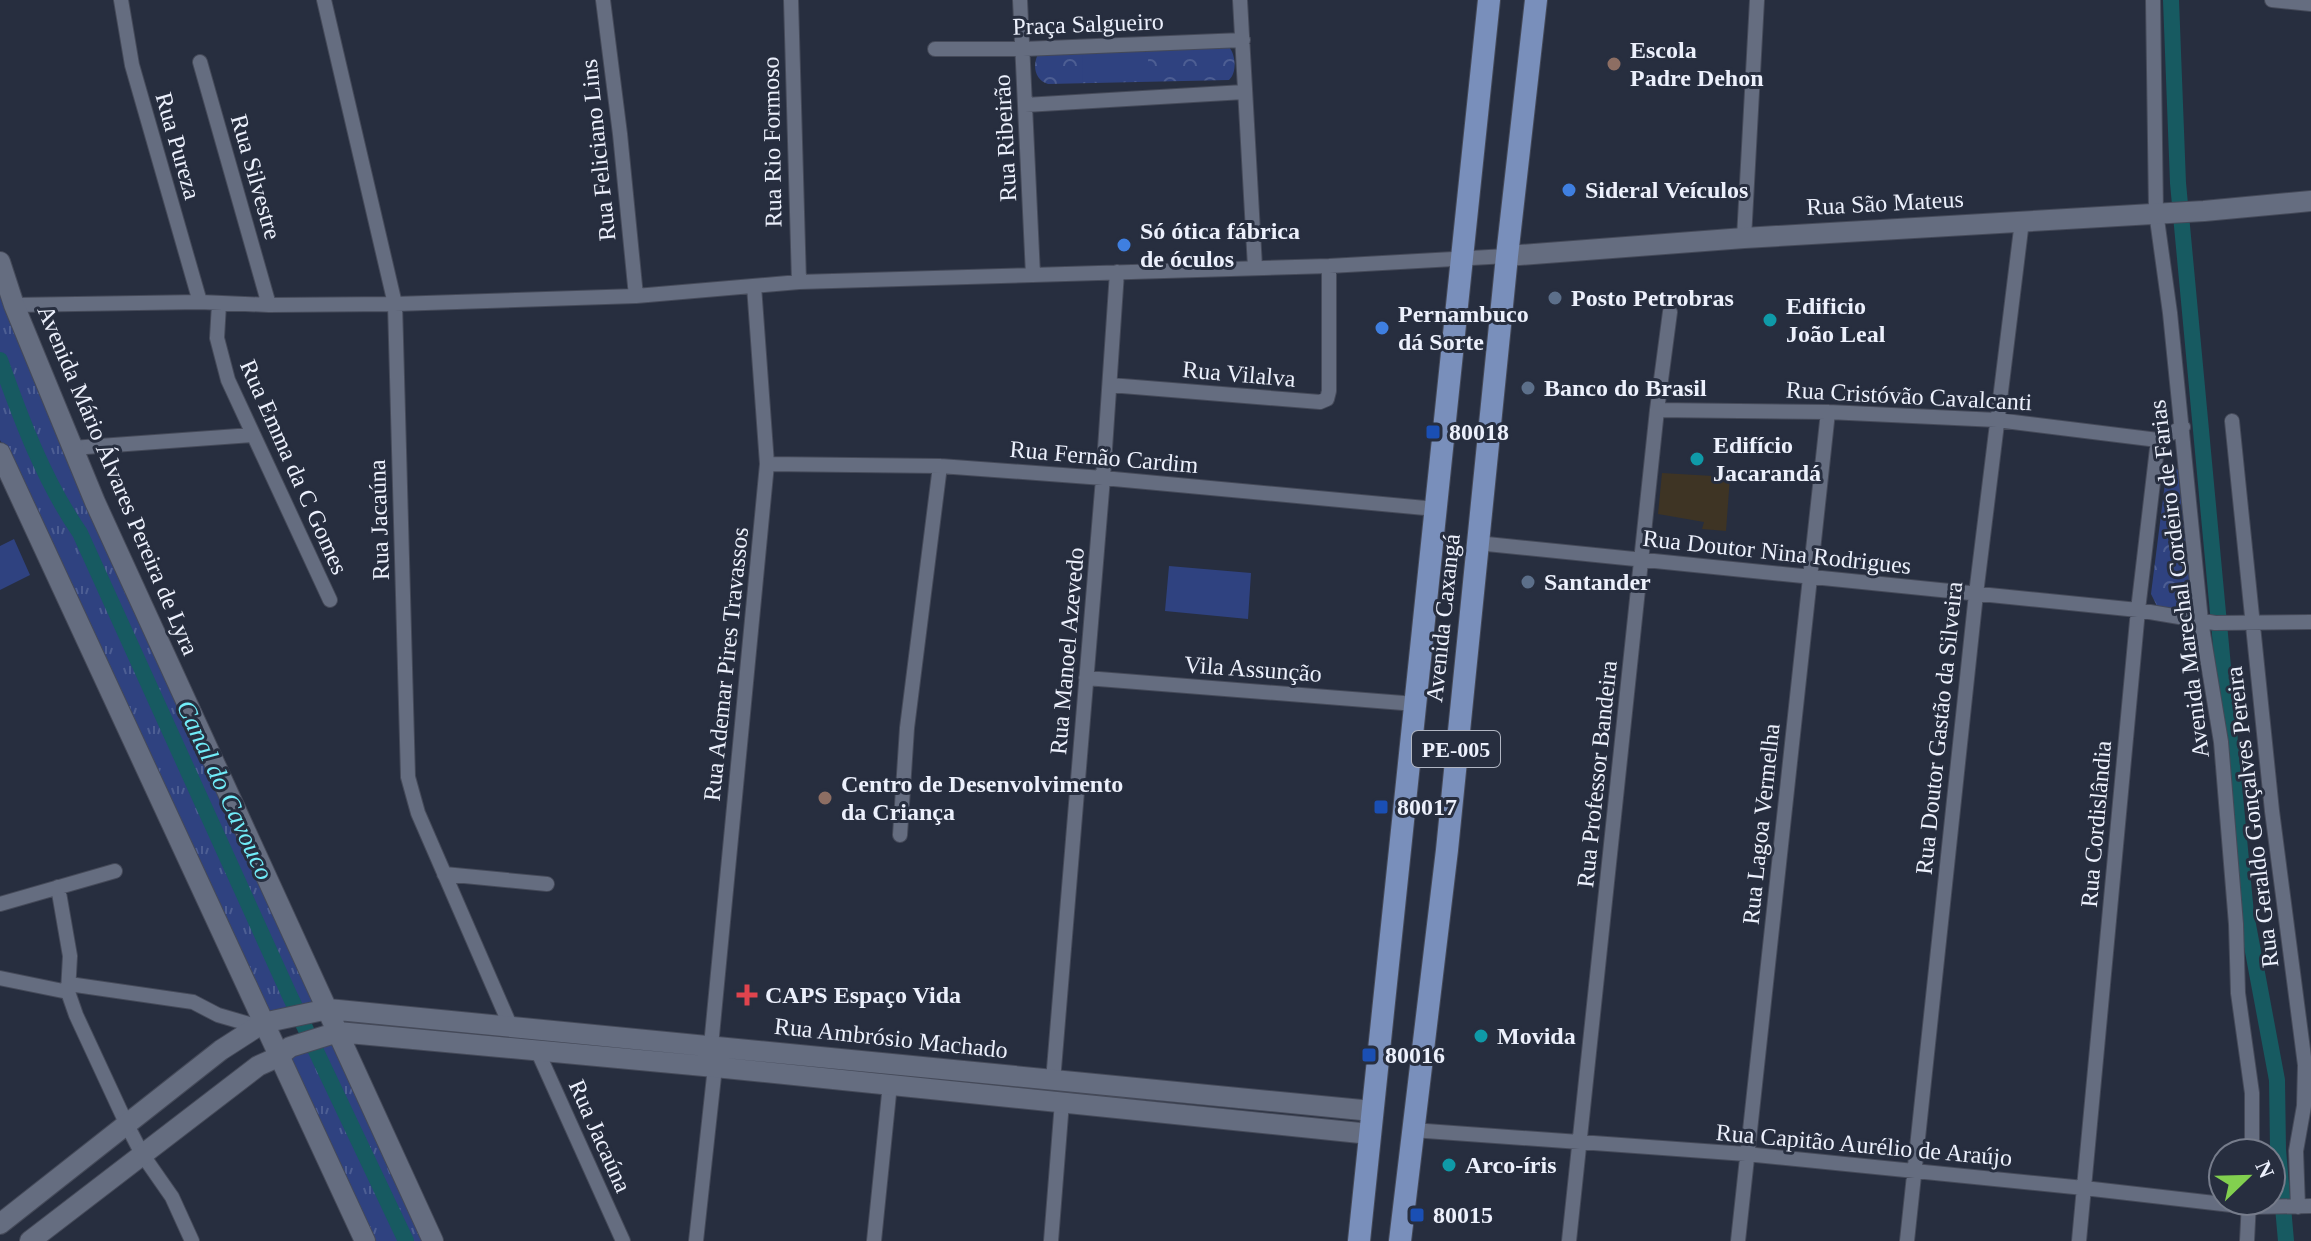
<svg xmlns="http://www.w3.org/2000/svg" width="2311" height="1241" font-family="Georgia,serif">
	<defs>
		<pattern id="grass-tufts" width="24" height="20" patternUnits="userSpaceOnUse" patternTransform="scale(2)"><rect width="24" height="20" fill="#2f4280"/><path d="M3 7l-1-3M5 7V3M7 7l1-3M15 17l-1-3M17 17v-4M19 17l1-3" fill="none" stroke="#4d5e93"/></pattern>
		<pattern id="forest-crowns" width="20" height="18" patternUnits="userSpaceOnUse" patternTransform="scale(2)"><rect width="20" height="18" fill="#2f4280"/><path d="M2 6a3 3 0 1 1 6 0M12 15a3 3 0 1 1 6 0" fill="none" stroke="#4d5e93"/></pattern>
	</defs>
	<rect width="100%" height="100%" fill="#272e3f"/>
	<path fill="#3e3424" d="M1662,473l68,4 -4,54 -24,-2 2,-7 -46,-8z"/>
	<path fill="url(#grass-tufts)" d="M0,272l316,724 -4,11 -39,8 -11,-8 -262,-567z
		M330,1039l100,202h-61l-79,-185z"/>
	<path fill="url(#forest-crowns)" d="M1229,47c7,8 8,26 0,33l-181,4c-14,-4 -16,-20 -9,-32z
		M2173,464l5,6 13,126c-5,17 -20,12 -34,10l-6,-12 16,-127z"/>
	<path fill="#2f4280" d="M1148,50v31l-65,1 -1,-31z
		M14,539l16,36 -30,15v-44z
		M1169,566l82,7 -3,46 -83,-8z"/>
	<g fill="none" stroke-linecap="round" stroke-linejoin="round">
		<path stroke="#175a61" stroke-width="16" d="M2171,0l7,183 68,731 31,166 1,70 8,91
			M0,360c21,59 44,121 80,173l209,461 117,247"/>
		<defs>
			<path id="street" d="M121,0l11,65 68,237
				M324,0l71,304 13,473 10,36 92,212
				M603,0l17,134 16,162
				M791,0l8,282
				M1020,0l13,275
				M1240,0l15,267
				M2153,0l3,212 14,101 31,308 20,121 15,182 2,69 14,100v60
				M2272,0l39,4
				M935,49h88l220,-9
				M200,62l69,243
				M1025,105l219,-13
				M1744,238l13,-238
				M219,304l-2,34 11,42 102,220
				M14,305l186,-3 69,3 126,-1 241,-8 163,-14 530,-16 178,-10
				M1110,385l210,17 7,-3 2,-8v-125
				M1657,410l171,2 169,8 161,20
				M2232,421l40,390 33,254 -1,41 -8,45 2,56
				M72,448l180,-13
				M767,464l173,2 163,12 333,31
				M1477,543l661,67 77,13 96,-1
				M1086,678l330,26
				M900,835l7,-107 33,-262
				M444,874l103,10
				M58,887l12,69 -2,36 8,23 51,110 15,29 30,43 20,44
				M0,904l115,-33
				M0,978l68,14
				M69,984l124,18 25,13 38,11
				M711,1046l56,-582 -13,-178
				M537,1050l86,191
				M1053,1081l50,-603 14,-206
				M1412,1130l334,24 338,34 165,19 62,-1
				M696,1241l19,-174
				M874,1241l16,-157
				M1051,1241l11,-139
				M1569,1241l88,-831 13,-98
				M1738,1241l90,-829
				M1907,1241l69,-647 46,-373
				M2079,1241l59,-631 20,-170 25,-13
				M2247,1241l2,-40"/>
			<path id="secondary" d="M1507,256l237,-18 460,-27 107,-10
				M0,262l14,43 81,197 338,739
				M0,453l365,788
				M0,1224l221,-174 42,-27 65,-14 1044,102
				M30,1241l228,-175 20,-9 12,-10 48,-15 377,35 655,67"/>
			<path id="primary" d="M1359,1241l130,-1241
				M1400,1241l47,-391 60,-594 29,-256"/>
		</defs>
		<use href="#street" stroke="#454a59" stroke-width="16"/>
		<use href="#secondary" stroke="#454a59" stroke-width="22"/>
		<use href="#primary" stroke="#454a59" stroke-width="24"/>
		<use href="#street" stroke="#656d80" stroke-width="14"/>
		<use href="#secondary" stroke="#656d80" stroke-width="20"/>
		<use href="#primary" stroke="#798fbb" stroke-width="22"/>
	</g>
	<g fill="#8d6e63" stroke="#272e3f" stroke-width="3">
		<circle cx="1614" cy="64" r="8"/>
		<circle cx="825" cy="798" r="8"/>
	</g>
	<g fill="#3f7fe0" stroke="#272e3f" stroke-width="3">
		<circle cx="1569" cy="190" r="8"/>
		<circle cx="1124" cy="245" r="8"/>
		<circle cx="1382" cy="328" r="8"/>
	</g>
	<g fill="#5c6f8a" stroke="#272e3f" stroke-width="3">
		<circle cx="1555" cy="298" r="8"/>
		<circle cx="1528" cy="388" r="8"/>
		<circle cx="1528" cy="582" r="8"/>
	</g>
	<g fill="#0f9aa8" stroke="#272e3f" stroke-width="3">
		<circle cx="1770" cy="320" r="8"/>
		<circle cx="1697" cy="459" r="8"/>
		<circle cx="1481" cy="1036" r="8"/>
		<circle cx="1449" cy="1165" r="8"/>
	</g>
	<g fill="#1a4fb4" stroke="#272e3f" stroke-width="3">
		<rect x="1425" y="424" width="16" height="16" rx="4"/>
		<rect x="1373" y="799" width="16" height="16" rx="4"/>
		<rect x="1361" y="1047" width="16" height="16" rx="4"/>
		<rect x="1409" y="1207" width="16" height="16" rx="4"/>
	</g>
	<path fill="#e0444e" stroke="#272e3f" stroke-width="3" d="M743 983h8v8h8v8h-8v8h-8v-8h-8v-8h8z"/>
	<g text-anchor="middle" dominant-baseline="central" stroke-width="6" stroke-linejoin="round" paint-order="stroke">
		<rect fill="#272e3f" stroke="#b1b6c3" stroke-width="2" x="1412" y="731" width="88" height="36" rx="6"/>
		<g font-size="22" font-weight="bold" fill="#ecf0fc">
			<text x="1456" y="749">PE-005</text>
		</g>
		<g font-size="24" fill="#ecf0fc" stroke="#272e3f">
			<text transform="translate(1088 24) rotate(-2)">Praça Salgueiro</text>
			<text transform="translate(1005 138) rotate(-93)">Rua Ribeirão</text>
			<text transform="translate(772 142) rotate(-91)">Rua Rio Formoso</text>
			<text transform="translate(178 146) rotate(74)">Rua Pureza</text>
			<text transform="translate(598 150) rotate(-96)">Rua Feliciano Lins</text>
			<text transform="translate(256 177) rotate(74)">Rua Silvestre</text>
			<text transform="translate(1885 203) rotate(-3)">Rua São Mateus</text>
			<text transform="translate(1239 374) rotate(5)">Rua Vilalva</text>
			<text transform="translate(1909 396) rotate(3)">Rua Cristóvão Cavalcanti</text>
			<text transform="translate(1104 457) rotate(5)">Rua Fernão Cardim</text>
			<text transform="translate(294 467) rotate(66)">Rua Emma da C Gomes</text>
			<text transform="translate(118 480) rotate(67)">Avenida Mário Álvares Pereira de Lyra</text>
			<text transform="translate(379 520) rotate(-92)">Rua Jacaúna</text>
			<text transform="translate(1777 552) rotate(6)">Rua Doutor Nina Rodrigues</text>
			<text transform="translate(2179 579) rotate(-97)">Avenida Marechal Cordeiro de Farias</text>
			<text transform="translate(1443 618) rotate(-84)">Avenida Caxangá</text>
			<text transform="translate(1067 651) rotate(-85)">Rua Manoel Azevedo</text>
			<text transform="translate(726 664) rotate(-84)">Rua Ademar Pires Travassos</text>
			<text transform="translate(1253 669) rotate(4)">Vila Assunção</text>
			<text transform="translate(1939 728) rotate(-84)">Rua Doutor Gastão da Silveira</text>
			<text transform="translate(1597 774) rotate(-84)">Rua Professor Bandeira</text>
			<text transform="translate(2252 817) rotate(-97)">Rua Geraldo Gonçalves Pereira</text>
			<text transform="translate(1761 824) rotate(-84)">Rua Lagoa Vermelha</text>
			<text transform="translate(2096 824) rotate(-85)">Rua Cordislândia</text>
			<text transform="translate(891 1038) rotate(6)">Rua Ambrósio Machado</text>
			<text transform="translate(600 1136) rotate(66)">Rua Jacaúna</text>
			<text transform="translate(1864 1145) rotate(5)">Rua Capitão Aurélio de Araújo</text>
		</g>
		<g font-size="24" font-weight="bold" fill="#ecf0fc" stroke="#272e3f" text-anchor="start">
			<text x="1630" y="50">Escola<tspan x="1630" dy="28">Padre Dehon</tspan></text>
			<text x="1585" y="190">Sideral Veículos</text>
			<text x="1140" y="231">Só ótica fábrica<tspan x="1140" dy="28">de óculos</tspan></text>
			<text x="1571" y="298">Posto Petrobras</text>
			<text x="1786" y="306">Edificio<tspan x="1786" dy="28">João Leal</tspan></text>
			<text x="1398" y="314">Pernambuco<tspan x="1398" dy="28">dá Sorte</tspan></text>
			<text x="1544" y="388">Banco do Brasil</text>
			<text x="1449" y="432">80018</text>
			<text x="1713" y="445">Edifício<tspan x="1713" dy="28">Jacarandá</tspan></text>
			<text x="1544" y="582">Santander</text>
			<text x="841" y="784">Centro de Desenvolvimento<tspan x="841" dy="28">da Criança</tspan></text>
			<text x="1397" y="807">80017</text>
			<text x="765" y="995">CAPS Espaço Vida</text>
			<text x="1497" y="1036">Movida</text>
			<text x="1385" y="1055">80016</text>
			<text x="1465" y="1165">Arco-íris</text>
			<text x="1433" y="1215">80015</text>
		</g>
		<g font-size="26" font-style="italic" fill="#71ecf8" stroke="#272e3f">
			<text transform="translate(225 790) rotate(65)">Canal do Cavouco</text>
		</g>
	</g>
	<g transform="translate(2247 1177) rotate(67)"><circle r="38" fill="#272e3f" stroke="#767c8b" stroke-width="2"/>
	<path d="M0-6L14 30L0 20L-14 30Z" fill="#82d04f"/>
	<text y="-12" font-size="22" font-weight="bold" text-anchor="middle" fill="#ecf0fc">N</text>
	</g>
</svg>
